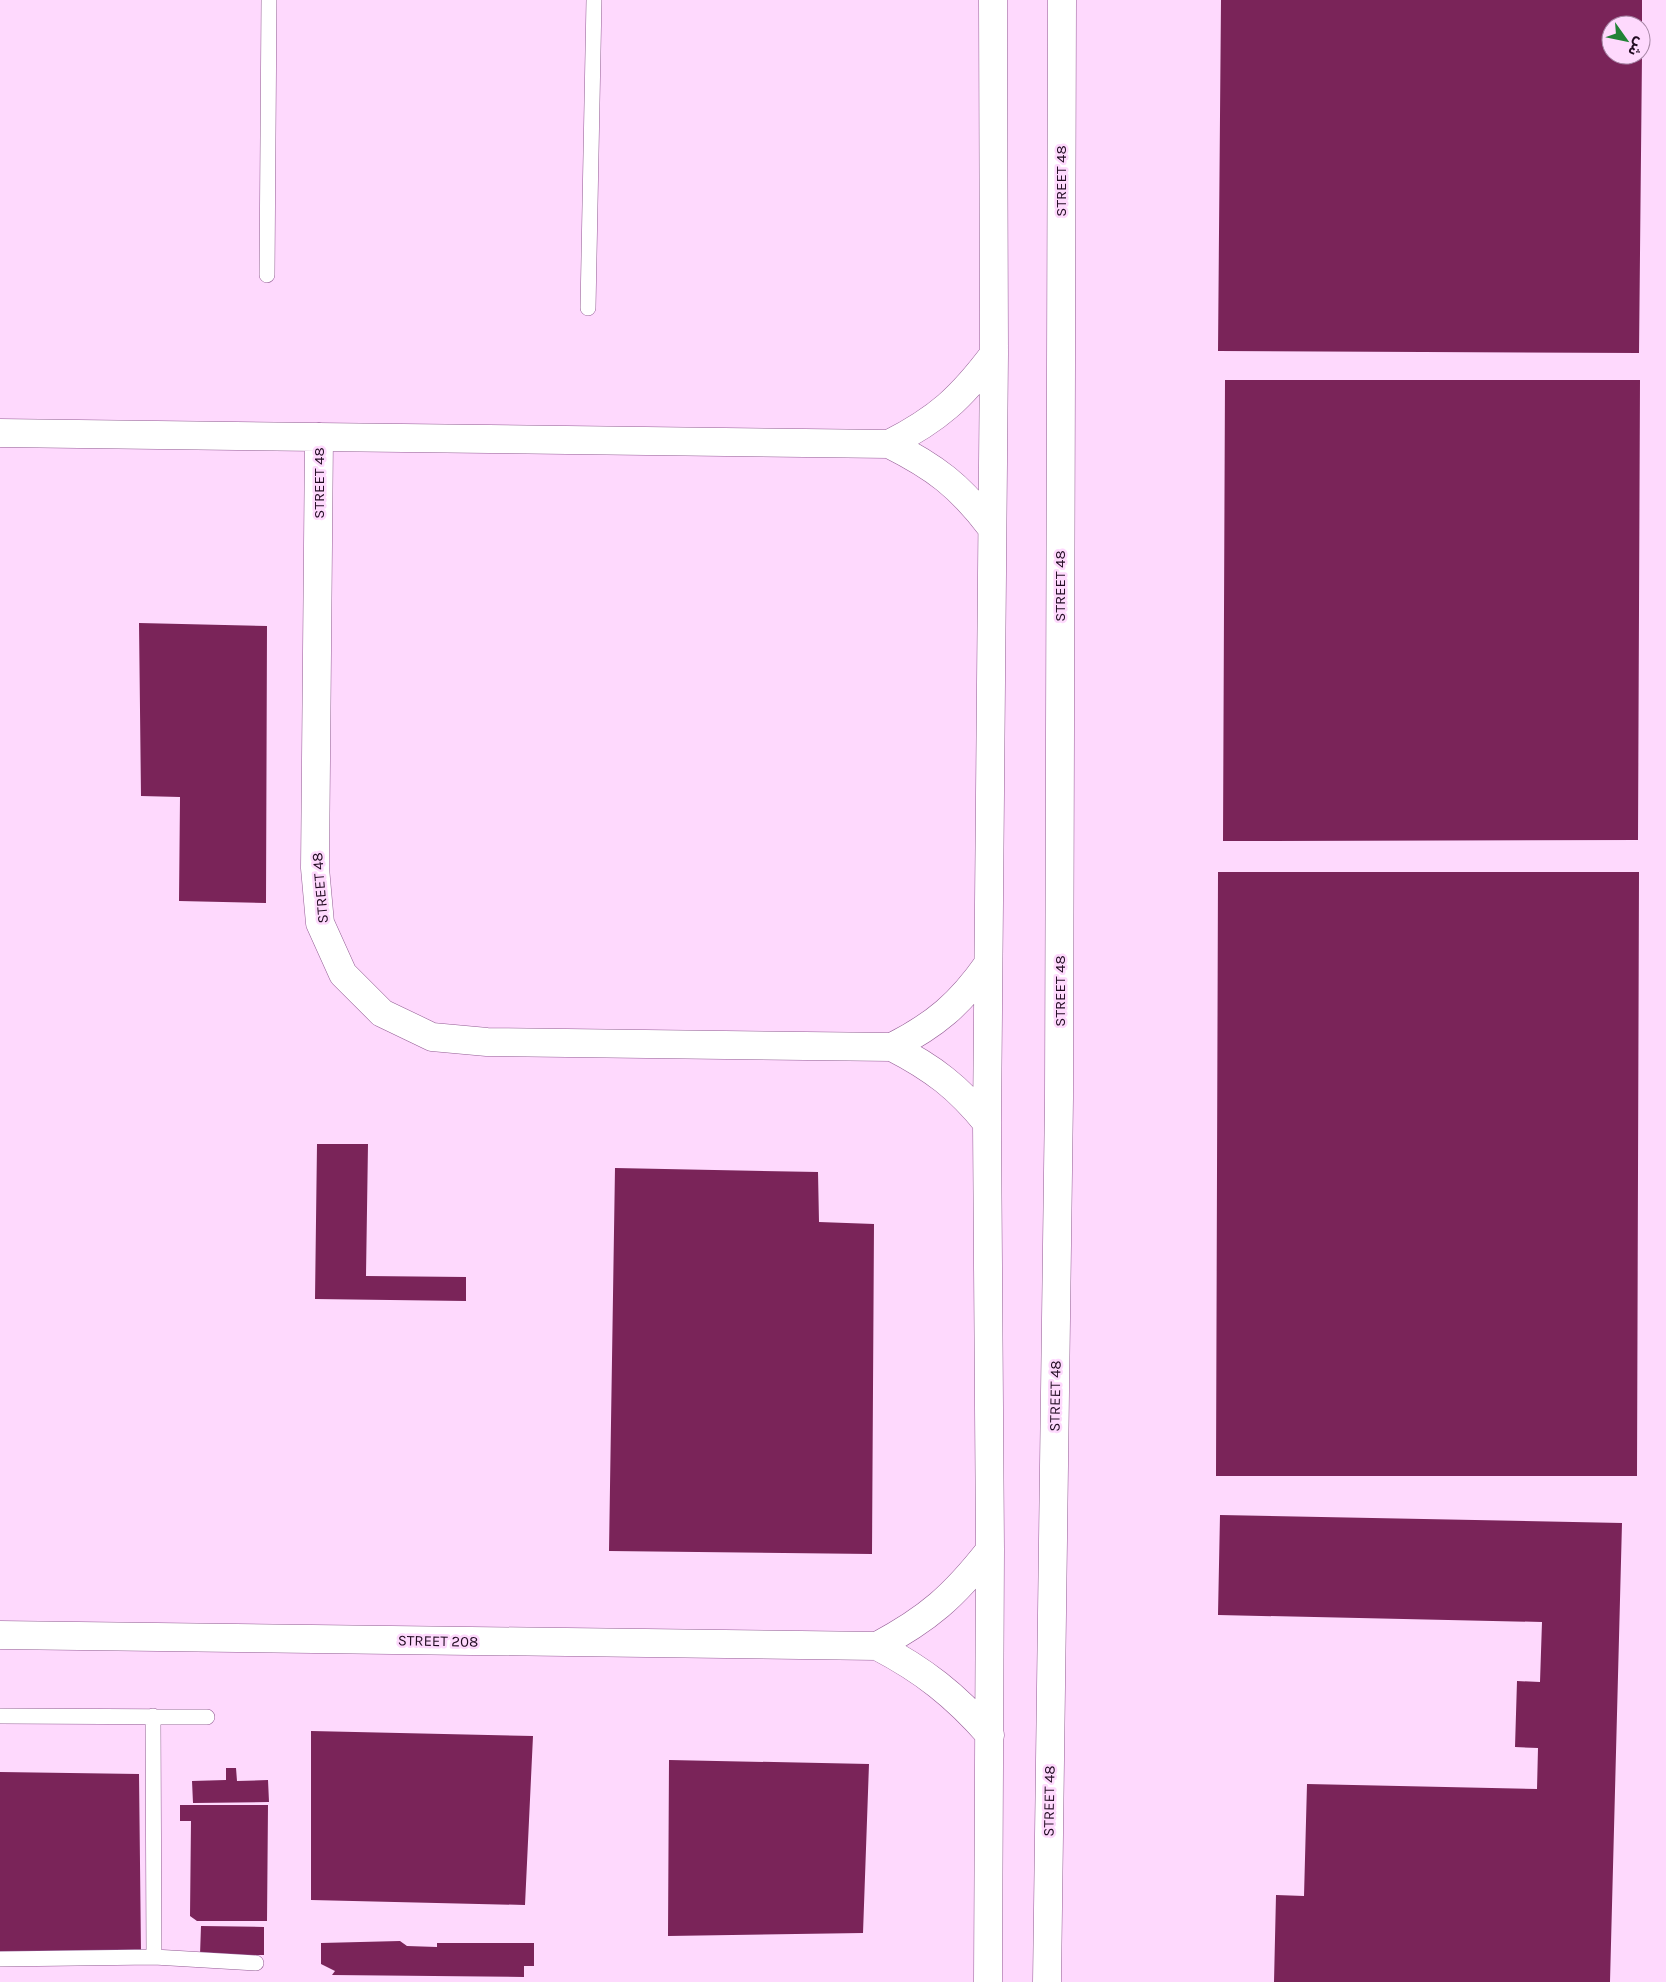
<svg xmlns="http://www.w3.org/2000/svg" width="1666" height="1982" font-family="Karla,'Noto Sans Arabic',sans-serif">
	<rect width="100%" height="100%" fill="#fed9fd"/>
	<path fill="#7a2459" d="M1221,0h421v25h-31v30h31l-3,298 -421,-2z
		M1225,380h415l-2,460 -415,1z
		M139,623l128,3 -1,277 -87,-2 1,-104 -39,-1z
		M1218,872h421l-2,604h-421z
		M317,1144h51l-2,132 100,1v24l-151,-2z
		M615,1168l203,4 1,50 55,2 -2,330 -263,-3z
		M1220,1515l402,8 -12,459h-336l2,-87 28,1 3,-112 230,5 1,-41 -23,-1 2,-66 23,1 2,-60 -324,-7z
		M311,1731l222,5 -8,169 -214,-5z
		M669,1760l200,4 -6,169 -195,3z
		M226,1768h10l1,13 31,-1 1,22 -76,1 -1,-22 34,-1z
		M0,1772l139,2 2,178h-141z
		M180,1805h88l-1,116h-70l-7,-5 1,-95h-11z
		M201,1926l63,1v28h-64z
		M400,1941l7,5 30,1v-4h97v23h-10v11l-192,-2 3,-4 -14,-7v-21z"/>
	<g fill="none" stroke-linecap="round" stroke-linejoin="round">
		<defs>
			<path id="service" d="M267,275l2,-275
				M588,308l6,-308
				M0,1716l207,1
				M153,1716l1,241
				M0,1959l154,-2 102,6"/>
			<path id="minor" d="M0,433l889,11c46,23 71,42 102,83
				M319,437l-4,431 5,55 23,51 39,39 50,24 55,5 405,5c41,21 67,41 95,76
				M889,444c49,-25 72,-46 105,-90
				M892,1047c43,-22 68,-43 96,-83
				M0,1635l877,11c46,24 78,49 113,89
				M877,1646c51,-27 77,-50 113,-96
				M988,1982l2,-432 -3,-427 7,-769 -1,-354
				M1047,1982l12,-884 3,-1098"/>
		</defs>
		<use href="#service" stroke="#925c93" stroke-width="16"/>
		<use href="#minor" stroke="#925c93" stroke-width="29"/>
		<use href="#service" stroke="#fff" stroke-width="15"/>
		<use href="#minor" stroke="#fff" stroke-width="28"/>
	</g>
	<g text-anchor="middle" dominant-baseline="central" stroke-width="5" stroke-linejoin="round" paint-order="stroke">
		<g font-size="15" fill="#210b21" stroke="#fed9fd">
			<text transform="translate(1061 181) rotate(-90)">STREET 48</text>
			<text transform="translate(319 483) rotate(-90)">STREET 48</text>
			<text transform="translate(1060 586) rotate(-90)">STREET 48</text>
			<text transform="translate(320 888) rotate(-95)">STREET 48</text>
			<text transform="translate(1060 991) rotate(-90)">STREET 48</text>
			<text transform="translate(1055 1396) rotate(-89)">STREET 48</text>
			<text transform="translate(438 1641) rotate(1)">STREET 208</text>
			<text transform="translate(1049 1801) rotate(-89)">STREET 48</text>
		</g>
	</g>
	<g transform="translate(1626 40) rotate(123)"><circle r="24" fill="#fed9fd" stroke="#a687a5"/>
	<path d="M0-4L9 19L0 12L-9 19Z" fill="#218235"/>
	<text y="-8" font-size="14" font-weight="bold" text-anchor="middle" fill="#210b21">ش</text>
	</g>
</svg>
